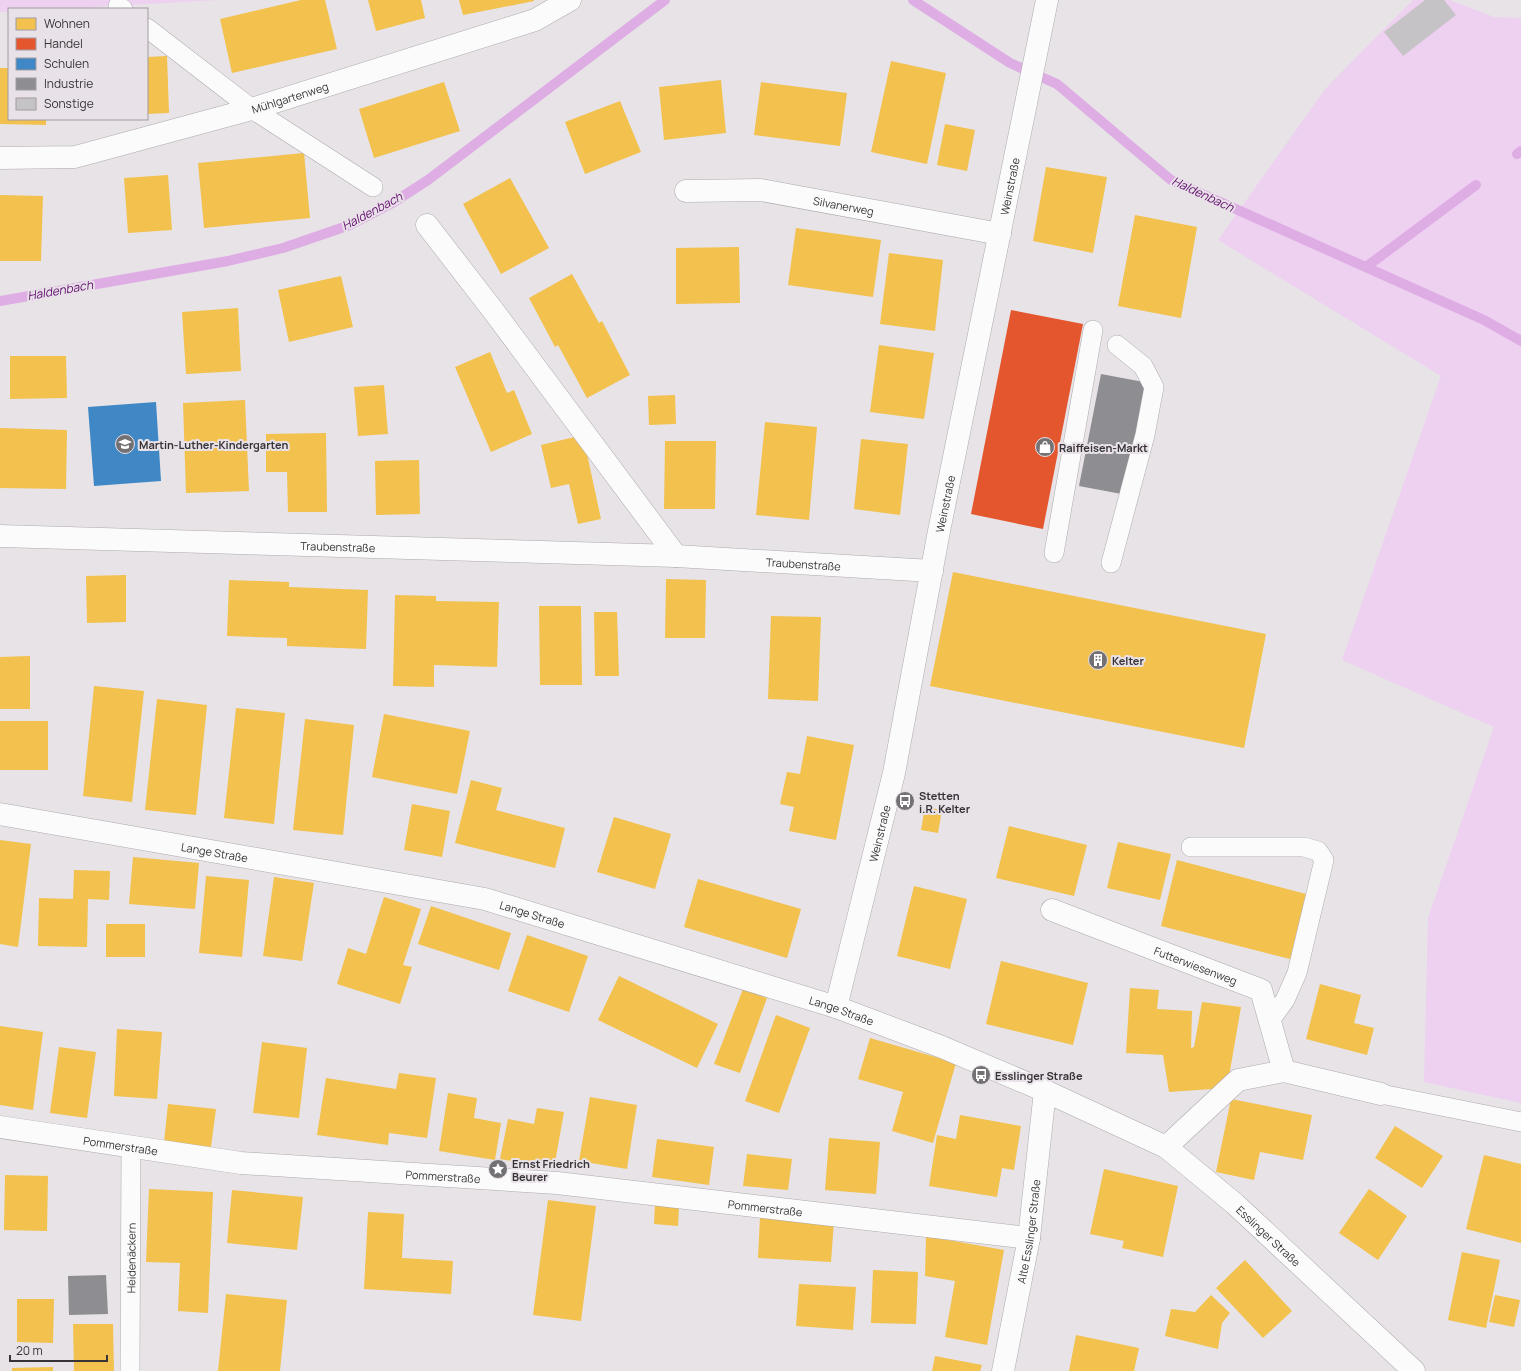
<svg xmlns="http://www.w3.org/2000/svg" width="1521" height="1371" font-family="Manrope,sans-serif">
	<rect width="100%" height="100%" fill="#e7e3e7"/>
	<path fill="#eed0f1" d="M0,0h219l-160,9h-50v3h-9z
		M1413,0h37l44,17 27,1v1085l-97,-21 4,-164 66,-191 -152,-67 99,-284 -223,-136 108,-152z"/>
	<path fill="#f2c14e" d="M301,0h24l12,49 -105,24 -12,-54z
		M368,0h53l4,18 -49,13z
		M459,0h75v1l-71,14z
		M167,56l2,57 -22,1v-57z
		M891,61l55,12 -19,91 -56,-12z
		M0,68h9v51h37v6l-46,-1z
		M721,80l5,53 -62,7 -5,-53z
		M444,82l16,49 -86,27 -15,-49z
		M761,82l86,11 -7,53 -86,-11z
		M620,101l21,51 -56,22 -20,-52z
		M945,124l30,6 -8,41 -30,-6z
		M304,153l6,65 -106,10 -6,-65z
		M1046,167l61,10 -14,76 -60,-12z
		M168,175l4,55 -44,3 -4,-55z
		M510,178l39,70 -48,26 -38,-70z
		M0,195l43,1 -2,65h-41z
		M1135,215l62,12 -16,91 -63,-12z
		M796,228l85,12 -8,57 -85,-12z
		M739,247l1,56 -64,1v-56z
		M889,253l54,7 -8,71 -55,-7z
		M572,274l27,49 3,-2 28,54 -43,23 -29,-53 -3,2 -26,-49z
		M341,276l12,51 -64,15 -11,-52z
		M238,308l3,63 -55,3 -4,-62z
		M879,345l55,8 -10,66 -54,-7z
		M490,352l17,41 7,-3 18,44 -41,18 -36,-85z
		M10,356h56l1,42 -57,1z
		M384,385l4,49 -30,2 -4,-49z
		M675,395l1,29 -27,1 -1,-29z
		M245,400l4,91 -63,2 -3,-90z
		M765,422l52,5 -8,93 -53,-5z
		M0,428l67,2 -1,59 -66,-1z
		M326,433l1,79h-39l-1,-40h-21v-38z
		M583,435l18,84 -23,5 -9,-40 -18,4 -10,-43z
		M861,439l47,5 -8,71 -46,-6z
		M665,441h51l-1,68h-51z
		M419,460l1,54 -44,1 -1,-54z
		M953,572l313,62 -22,114 -314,-62z
		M126,575v47l-39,1 -1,-47z
		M666,579l40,1 -1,58h-40z
		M229,580l60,2v5l79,3 -2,59 -79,-3v-8l-60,-2z
		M395,595l41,1v5l63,1 -2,65 -63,-2v22l-41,-1z
		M539,606h42l1,79h-42z
		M594,612h23l2,64h-24z
		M771,616l50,1 -3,84 -50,-2z
		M30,656v53h-30v-52z
		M94,686l50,5 -12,111 -49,-6z
		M157,699l50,6 -11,110 -51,-5z
		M236,708l49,5 -11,111 -50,-6z
		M384,714l86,17 -13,63 -85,-17z
		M305,719l49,6 -11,110 -50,-5z
		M0,721h48v49h-48z
		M807,736l47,9 -18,95 -47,-9 5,-24 -14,-3 7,-32 13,2z
		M471,780l31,8 -6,22 69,18 -10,40 -100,-25z
		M412,804l38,7 -8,46 -38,-7z
		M925,807l17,3 -4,23 -17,-3z
		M614,817l57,17 -16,55 -58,-17z
		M1009,826l78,19 -13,51 -78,-18z
		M0,840l31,4 -13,103 -18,-3z
		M1118,842l53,12 -11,46 -53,-12z
		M133,857l66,6 -4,46 -66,-5z
		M1177,860l129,34 -16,65 -129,-33z
		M74,870l36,1 -1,29 -21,-1 -1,48 -49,-1 1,-48 34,1z
		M206,876l43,4 -7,77 -43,-4z
		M274,877l40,6 -12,78 -39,-5z
		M698,879l103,30 -14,49 -103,-31z
		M914,886l53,13 -17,70 -53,-13z
		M384,897l37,12 -18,56 9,2 -12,37 -63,-20 11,-36 18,6z
		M431,906l80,27 -12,37 -81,-26z
		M106,924h39v33h-39z
		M527,935l61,21 -19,56 -61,-21z
		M1001,961l87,22 -15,62 -87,-21z
		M619,976l99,48 -21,44 -99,-48z
		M1320,984l41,11 -7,28 20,5 -7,27 -61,-16z
		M1130,988l29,2 -2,19 35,2 -1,37 3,-1 8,-45 39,5 -14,81 -58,4 -6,-37 -37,-2z
		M743,989l24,9 -27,75 -26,-9z
		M776,1015l34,13 -31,85 -34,-12z
		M0,1026l43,6 -10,78 -33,-5z
		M117,1029l45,3 -5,67 -43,-3z
		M870,1038l86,25 -23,80 -41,-12 11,-39 -45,-13z
		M262,1042l45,6 -8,70 -46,-5z
		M59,1047l37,5 -9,66 -37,-5z
		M399,1073l37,5 -9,60 -38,-5 -1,12 -71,-10 9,-57 70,11z
		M448,1093l29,5 -3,20 27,5 -6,37 -56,-9z
		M590,1097l47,8 -10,64 -48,-8z
		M1231,1099l81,16 -9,45 -43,-8 -6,28 -38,-8z
		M168,1104l48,5 -5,38 -47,-5z
		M537,1108l27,4 -10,56 -54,-9 8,-40 26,5z
		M960,1115l61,11 -7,44 -12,-2 -5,29 -68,-11 8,-51 19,4z
		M1395,1126l48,30 -21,32 -47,-30z
		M829,1138l51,4 -4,52 -51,-4z
		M657,1139l57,8 -5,38 -57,-8z
		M747,1154l45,5 -4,31 -45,-4z
		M1484,1155l37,9v79l-55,-14z
		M1104,1169l74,17 -15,71 -41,-9 2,-7 -34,-7z
		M5,1175l43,1 -1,55 -43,-1z
		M149,1189l64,3 -5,121 -30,-2 2,-48 -34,-1z
		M1369,1189l38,27 -29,44 -39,-27z
		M232,1190l71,7 -6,53 -70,-7z
		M548,1200l48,6 -15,115 -48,-6z
		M655,1204l24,2 -1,20 -24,-2z
		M368,1212l36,2 -2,44 51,3 -2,33 -87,-5z
		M760,1217l74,4 -3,41 -73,-4z
		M926,1236l78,14 -17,95 -42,-8 10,-56 -30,-5z
		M1462,1252l38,8 -14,68 -38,-8z
		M1245,1260l47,51 -29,27 -47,-50z
		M873,1270l45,2 -2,52 -45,-1z
		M799,1284l57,3 -3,43 -57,-4z
		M226,1294l61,6 -7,71h-62z
		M1211,1295l19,18 -8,10 -4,26 -53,-13 6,-27 24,3z
		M1495,1295l25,5 -6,27 -25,-5z
		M17,1299h37l-1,44 -36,-1z
		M73,1324h40l1,47h-40z
		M1076,1335l63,13 -5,23h-65z
		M935,1356l47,9 -2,6h-48z
		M53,1367v4h-41v-3z"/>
	<path fill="#e4572e" d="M1011,310l72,14 -40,205 -72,-15z"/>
	<path fill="#3f88c5" d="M156,402l5,79 -67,5 -6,-79z"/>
	<path fill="#8d8d92" d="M1101,374l48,9 -22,112 -48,-9z
		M106,1275l2,39 -39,1 -1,-39z"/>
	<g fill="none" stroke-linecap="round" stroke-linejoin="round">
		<path stroke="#deade4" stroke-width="10" d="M913,0l97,63 47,21 114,96 313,140 37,21
			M1517,154l4,-3
			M1366,267l110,-82
			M0,301l228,-40 55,-13 67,-23 44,-23 34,-22 237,-180"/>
	</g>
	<path fill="#c5c3c5" d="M1425,0h19l12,15 -53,41 -19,-24z"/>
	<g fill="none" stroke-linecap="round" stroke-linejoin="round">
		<defs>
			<g id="service">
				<path d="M118,6l5,3"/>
				<path d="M147,28l105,81 121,78"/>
				<path d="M1054,553l39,-223"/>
				<path d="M1111,563l34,-128 9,-48 -11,-21 -26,-21"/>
				<path d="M1191,847h113l14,4 6,9 -27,113 -12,27 -16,22"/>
				<path d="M1381,1094l140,28"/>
				<path id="s1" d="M130,1371l1,-225"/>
			</g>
			<g id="minor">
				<path id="s2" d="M0,158l75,-1 177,-48 283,-89 35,-20"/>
				<path id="s3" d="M686,191l75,-1 239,44"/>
				<path d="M427,225l65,84 184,247"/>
				<path id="s4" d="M0,536l676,20 256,15"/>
				<path id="s5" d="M1052,910l209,80 23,81"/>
				<path id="s6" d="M836,1007l58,-234 45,-242 108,-531"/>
				<path id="s7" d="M0,1127l241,36 316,20 472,55"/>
				<path d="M1166,1147l72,-67 46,-9 97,23"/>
				<path id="s8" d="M1003,1371l26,-133 16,-147"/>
			</g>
			<g id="secondary">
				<path id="s9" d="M0,814l485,85 351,108 106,40 103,44 121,56 69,57 179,167"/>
			</g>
		</defs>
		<use href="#service" stroke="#adaaad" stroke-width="20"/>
		<use href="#minor" stroke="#adaaad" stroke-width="23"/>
		<use href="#secondary" stroke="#adaaad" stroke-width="23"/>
		<use href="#service" stroke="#fbfbfb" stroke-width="19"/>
		<use href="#minor" stroke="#fbfbfb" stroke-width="22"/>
		<use href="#secondary" stroke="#fbfbfb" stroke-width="22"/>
	</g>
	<defs>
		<symbol id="school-disc" viewBox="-11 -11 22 22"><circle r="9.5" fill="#747175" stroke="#e8e2e8"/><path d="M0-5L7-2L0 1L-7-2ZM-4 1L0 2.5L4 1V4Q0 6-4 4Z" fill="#fff"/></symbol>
		<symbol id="shop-disc" viewBox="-11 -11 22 22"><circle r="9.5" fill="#747175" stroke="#e8e2e8"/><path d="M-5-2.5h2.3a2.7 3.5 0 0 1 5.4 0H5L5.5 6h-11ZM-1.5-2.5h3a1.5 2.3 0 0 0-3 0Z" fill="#fff"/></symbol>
		<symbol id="building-disc" viewBox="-11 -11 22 22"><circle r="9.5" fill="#747175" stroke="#e8e2e8"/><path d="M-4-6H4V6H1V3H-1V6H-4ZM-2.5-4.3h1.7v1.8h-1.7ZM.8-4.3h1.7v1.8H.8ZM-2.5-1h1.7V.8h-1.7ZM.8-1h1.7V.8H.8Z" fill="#fff"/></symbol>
		<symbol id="bus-disc" viewBox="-11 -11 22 22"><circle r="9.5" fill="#747175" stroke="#e8e2e8"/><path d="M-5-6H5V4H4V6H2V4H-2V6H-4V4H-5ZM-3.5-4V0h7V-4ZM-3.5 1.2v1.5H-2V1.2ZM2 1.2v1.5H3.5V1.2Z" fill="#fff"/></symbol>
		<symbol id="sight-disc" viewBox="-11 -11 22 22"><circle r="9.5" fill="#747175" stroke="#e8e2e8"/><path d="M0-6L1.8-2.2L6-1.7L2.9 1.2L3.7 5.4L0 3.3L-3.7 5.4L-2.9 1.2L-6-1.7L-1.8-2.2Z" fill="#fff"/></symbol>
	</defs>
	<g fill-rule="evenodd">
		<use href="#school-disc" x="114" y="433" width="22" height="22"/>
		<use href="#shop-disc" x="1034" y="436" width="22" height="22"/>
		<use href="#building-disc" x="1087" y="649" width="22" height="22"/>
		<use href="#bus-disc" x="894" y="790" width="22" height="22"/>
		<use href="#bus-disc" x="970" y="1064" width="22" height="22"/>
		<use href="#sight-disc" x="487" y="1158" width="22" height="22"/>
	</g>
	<g text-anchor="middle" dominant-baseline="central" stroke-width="4" stroke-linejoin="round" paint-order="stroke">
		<g font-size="11" fill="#363437" stroke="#e8e2e8">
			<text stroke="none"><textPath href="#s2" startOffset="298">Mühlgartenweg</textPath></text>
			<text stroke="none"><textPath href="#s6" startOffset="839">Weinstraße</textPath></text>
			<text stroke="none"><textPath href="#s3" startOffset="159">Silvanerweg</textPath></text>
			<text stroke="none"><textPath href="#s6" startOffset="515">Weinstraße</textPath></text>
			<text stroke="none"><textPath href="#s4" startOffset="338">Traubenstraße</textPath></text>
			<text stroke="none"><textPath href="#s4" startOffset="804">Traubenstraße</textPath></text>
			<text stroke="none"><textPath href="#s6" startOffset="179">Weinstraße</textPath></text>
			<text stroke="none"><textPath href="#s9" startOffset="218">Lange Straße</textPath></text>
			<text stroke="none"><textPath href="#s9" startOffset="542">Lange Straße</textPath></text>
			<text stroke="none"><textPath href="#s5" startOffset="154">Futterwiesenweg</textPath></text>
			<text stroke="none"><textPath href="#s9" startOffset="866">Lange Straße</textPath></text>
			<text stroke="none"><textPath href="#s7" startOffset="122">Pommerstraße</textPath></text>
			<text stroke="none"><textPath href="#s7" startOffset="446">Pommerstraße</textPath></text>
			<text stroke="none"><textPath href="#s7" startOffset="770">Pommerstraße</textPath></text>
			<text stroke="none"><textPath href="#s8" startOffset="142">Alte Esslinger Straße</textPath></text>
			<text stroke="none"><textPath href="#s9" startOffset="1354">Esslinger Straße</textPath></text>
			<text stroke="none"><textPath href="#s1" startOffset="113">Heidenäckern</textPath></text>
		</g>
		<g font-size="11" font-weight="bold" fill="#363437" stroke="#e8e2e8" text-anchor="start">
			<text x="139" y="444">Martin-Luther-Kindergarten</text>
			<text x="1059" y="447">Raiffeisen-Markt</text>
			<text x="1112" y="660">Kelter</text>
			<text x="919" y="795">Stetten<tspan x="919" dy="13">i.R. Kelter</tspan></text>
			<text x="995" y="1075">Esslinger Straße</text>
			<text x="512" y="1163">Ernst Friedrich<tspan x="512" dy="13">Beurer</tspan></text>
		</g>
		<g font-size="12" font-style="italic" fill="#600a6c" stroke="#e8e2e8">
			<text transform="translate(1203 194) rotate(25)">Haldenbach</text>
			<text transform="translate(372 211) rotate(-28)">Haldenbach</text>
			<text transform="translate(60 290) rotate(-10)">Haldenbach</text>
		</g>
	</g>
	<rect x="8" y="8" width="140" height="112" fill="#e8e2e8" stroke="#a19ca1"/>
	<rect x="16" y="18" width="20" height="12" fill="#f2c14e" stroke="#a19ca1"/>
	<text x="44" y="28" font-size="12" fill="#363437">Wohnen</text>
	<rect x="16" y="38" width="20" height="12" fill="#e4572e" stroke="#a19ca1"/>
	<text x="44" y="48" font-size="12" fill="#363437">Handel</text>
	<rect x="16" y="58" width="20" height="12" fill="#3f88c5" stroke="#a19ca1"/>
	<text x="44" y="68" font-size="12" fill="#363437">Schulen</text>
	<rect x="16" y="78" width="20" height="12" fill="#8d8d92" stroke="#a19ca1"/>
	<text x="44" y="88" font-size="12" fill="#363437">Industrie</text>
	<rect x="16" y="98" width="20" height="12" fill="#c5c3c5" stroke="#a19ca1"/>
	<text x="44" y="108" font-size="12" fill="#363437">Sonstige</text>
	<path d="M10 1355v6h97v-6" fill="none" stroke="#363437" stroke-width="2"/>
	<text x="16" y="1355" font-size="12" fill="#363437" stroke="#e8e2e8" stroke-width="3" paint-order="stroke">20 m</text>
</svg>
